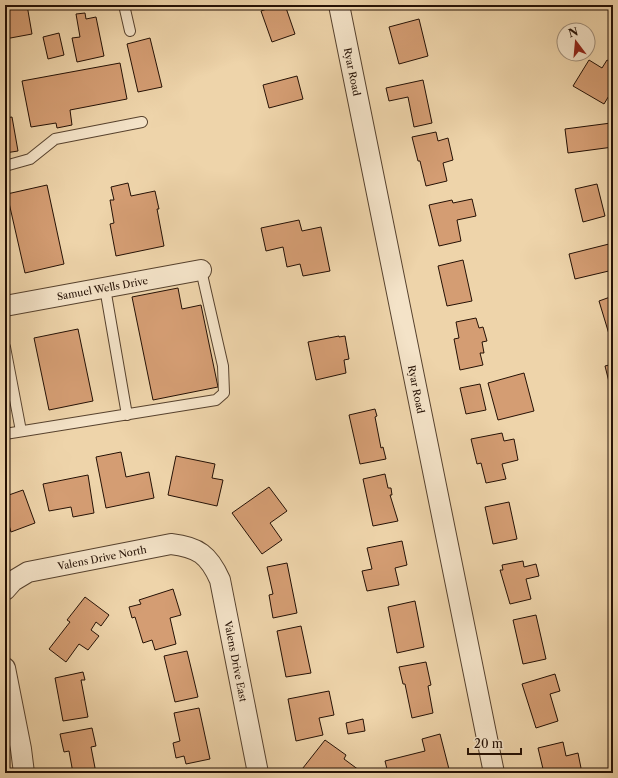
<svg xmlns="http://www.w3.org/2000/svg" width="618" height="778" font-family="'Libre Caslon Text',serif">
	<rect width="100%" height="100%" fill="#eed4aa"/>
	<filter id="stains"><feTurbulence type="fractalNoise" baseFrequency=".005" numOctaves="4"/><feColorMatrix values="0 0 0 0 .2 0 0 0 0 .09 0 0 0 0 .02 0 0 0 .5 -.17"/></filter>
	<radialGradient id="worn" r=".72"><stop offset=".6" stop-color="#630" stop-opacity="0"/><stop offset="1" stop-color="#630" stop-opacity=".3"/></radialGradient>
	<path fill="#d49d73" stroke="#251105" d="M5,5h22l5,29 -27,5z
		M278,5h7l10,29 -23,8 -11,-31z
		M85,13l1,6 10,-2 8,39 -27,6 -5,-24 8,-1 -4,-23z
		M419,19l9,37 -29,8 -10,-37z
		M59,33l5,22 -16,4 -5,-22z
		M150,38l12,49 -24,5 -11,-48z
		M589,60l13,8 5,-8 6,3v26l-9,15 -31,-18z
		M120,63l7,36 -57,11 2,15 -15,3 -1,-5 -25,4 -9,-46z
		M297,76l6,23 -34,9 -6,-23z
		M423,80l9,43 -18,4 -6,-30 -19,4 -3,-13z
		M12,117l6,34 -13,2v-35z
		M611,123l2,24 -45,6 -3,-24z
		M436,132l2,9 10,-3 5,22 -10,3 4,18 -21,5 -6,-25h-2l-6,-24z
		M128,183l3,13 24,-5 4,18h-2l7,37 -48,10 -6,-32 4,-1 -4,-23h4l-3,-13z
		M597,184l8,32 -22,6 -8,-33z
		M47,185l17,79 -39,9 -18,-79z
		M472,199l4,17 -19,4 4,21 -22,5 -10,-41 23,-5 1,3z
		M299,220l3,11 19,-4 9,44 -27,5 -3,-12 -13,3 -4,-20 -17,4 -5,-23z
		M613,243v27l-38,9 -6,-25z
		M463,260l9,41 -25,5 -9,-40z
		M178,288l4,21 19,-4 17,82 -65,13 -21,-103z
		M613,296v48h-1l-13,-43z
		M476,318l3,10 4,-1 4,14 -5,1 2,11h-4l3,12 -23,5 -6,-31 5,-1 -3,-16z
		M78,329l15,72 -44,9 -15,-72z
		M339,336v1l6,-1 4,23 -5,1 2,13 -30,7 -8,-38z
		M613,364v34l-8,-32z
		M524,373l10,38 -36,9 -10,-37z
		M480,384l6,26 -20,4 -6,-26z
		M375,409l2,7 -2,1 6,31 2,-1 3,12 -26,5 -11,-49z
		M502,433l2,8 10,-2 4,21 -16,4 4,15 -20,4 -5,-20 -4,1 -6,-25z
		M121,452l5,25 23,-5 5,26 -48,10 -10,-51z
		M176,456l39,8 -3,14 11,2 -6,26 -49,-11z
		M385,474l3,14h3l1,7h-2l8,26 -25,5 -10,-47z
		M88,475l6,38 -21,4 -2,-10 -22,4 -6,-27z
		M269,487l18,24 -17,12 12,17 -20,14 -30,-41z
		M23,490l12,33 -24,9 -3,-10 -3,1v-30l1,3z
		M509,502l8,37 -24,5 -8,-37z
		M402,541l5,24 -12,3 4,17 -32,6 -5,-20 10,-2 -5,-21z
		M523,561l1,6 12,-3 3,12 -13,3 5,20 -21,5 -10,-34h3l-1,-5z
		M287,563l10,50 -24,5 -4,-23 4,-1 -6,-27z
		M173,589l8,26 -11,3 6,26 -21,6 -3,-10 -9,3 -8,-26 -3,1 -3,-11 12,-3 -2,-4z
		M85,597l24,18 -8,11 -5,-4 -5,8 8,6 -11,14 -9,-6 -13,18 -17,-13 21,-27 -3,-2z
		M415,601l9,46 -27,6 -9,-46z
		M536,615l10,44 -23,5 -10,-44z
		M301,626l10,47 -25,4 -9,-46z
		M187,651l11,46 -23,5 -11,-46z
		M426,662l5,23 -3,1 5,27 -21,5 -7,-34h-2l-4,-17z
		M83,672l2,8h-4l7,37 -25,4 -8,-43z
		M555,674l5,17 -10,3 8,27 -22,7 -14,-44z
		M329,691l5,24 -15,3 4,17 -27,6 -8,-42z
		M199,708l11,51 -24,5 -2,-8 -8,2 -3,-15 7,-2 -6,-28z
		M363,719l2,12 -17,3 -2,-11z
		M92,728l4,18 -5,1 5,26h-23l-4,-22 -5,1 -4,-18z
		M440,734l10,39h-62l-3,-12 40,-10 -3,-12z
		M325,740l21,15 -2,4 19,14h-64z
		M563,742l3,14 12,-3 4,20h-38l-6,-25z"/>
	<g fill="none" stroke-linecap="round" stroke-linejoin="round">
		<defs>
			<path id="service" d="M124,5l6,26
				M5,166l25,-7 25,-20 87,-17
				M105,288l22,127
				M5,347l16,84
				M5,434l211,-34 8,-7 -1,-27 -22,-96"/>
			<g id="minor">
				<path id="s1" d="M339,5l155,768"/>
				<path id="s2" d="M5,306l196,-36"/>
				<path id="s3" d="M5,590l8,-9 15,-9 143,-28c27,3 38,11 49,36l38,193"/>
				<path d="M5,668l16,81 3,24"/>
			</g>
		</defs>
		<use href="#service" stroke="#57422e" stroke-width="12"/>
		<use href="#minor" stroke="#57422e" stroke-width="22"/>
		<use href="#service" stroke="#f4e3c8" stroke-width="10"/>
		<use href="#minor" stroke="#f4e3c8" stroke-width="20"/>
	</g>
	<g text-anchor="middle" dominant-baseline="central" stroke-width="3.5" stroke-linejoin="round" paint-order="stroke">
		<g font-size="10" fill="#251105" stroke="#f4e3c8">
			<text stroke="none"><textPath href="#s1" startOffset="68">Ryar Road</textPath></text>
			<text stroke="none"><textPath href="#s2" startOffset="99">Samuel Wells Drive</textPath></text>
			<text stroke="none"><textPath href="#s1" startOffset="392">Ryar Road</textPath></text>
			<text stroke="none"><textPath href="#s3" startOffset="105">Valens Drive North</textPath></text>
			<text stroke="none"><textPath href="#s3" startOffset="323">Valens Drive East</textPath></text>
		</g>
	</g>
	<rect width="618" height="778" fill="none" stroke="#eed4aa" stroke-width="20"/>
	<rect x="6" y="6" width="606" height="766" fill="none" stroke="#251105" stroke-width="2"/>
	<rect x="10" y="10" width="598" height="758" fill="none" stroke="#251105"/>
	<g transform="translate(576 42) rotate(344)"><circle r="19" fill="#f4e3c8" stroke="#a18f7a"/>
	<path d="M0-3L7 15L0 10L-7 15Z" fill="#8f2418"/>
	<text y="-6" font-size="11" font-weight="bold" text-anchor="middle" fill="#251105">N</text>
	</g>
	<path d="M468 748v6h53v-6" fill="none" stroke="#251105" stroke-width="2"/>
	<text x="474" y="748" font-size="12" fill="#251105" stroke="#f4e3c8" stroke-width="3" paint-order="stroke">20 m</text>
	<rect width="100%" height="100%" filter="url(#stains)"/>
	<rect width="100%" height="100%" fill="url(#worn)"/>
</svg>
